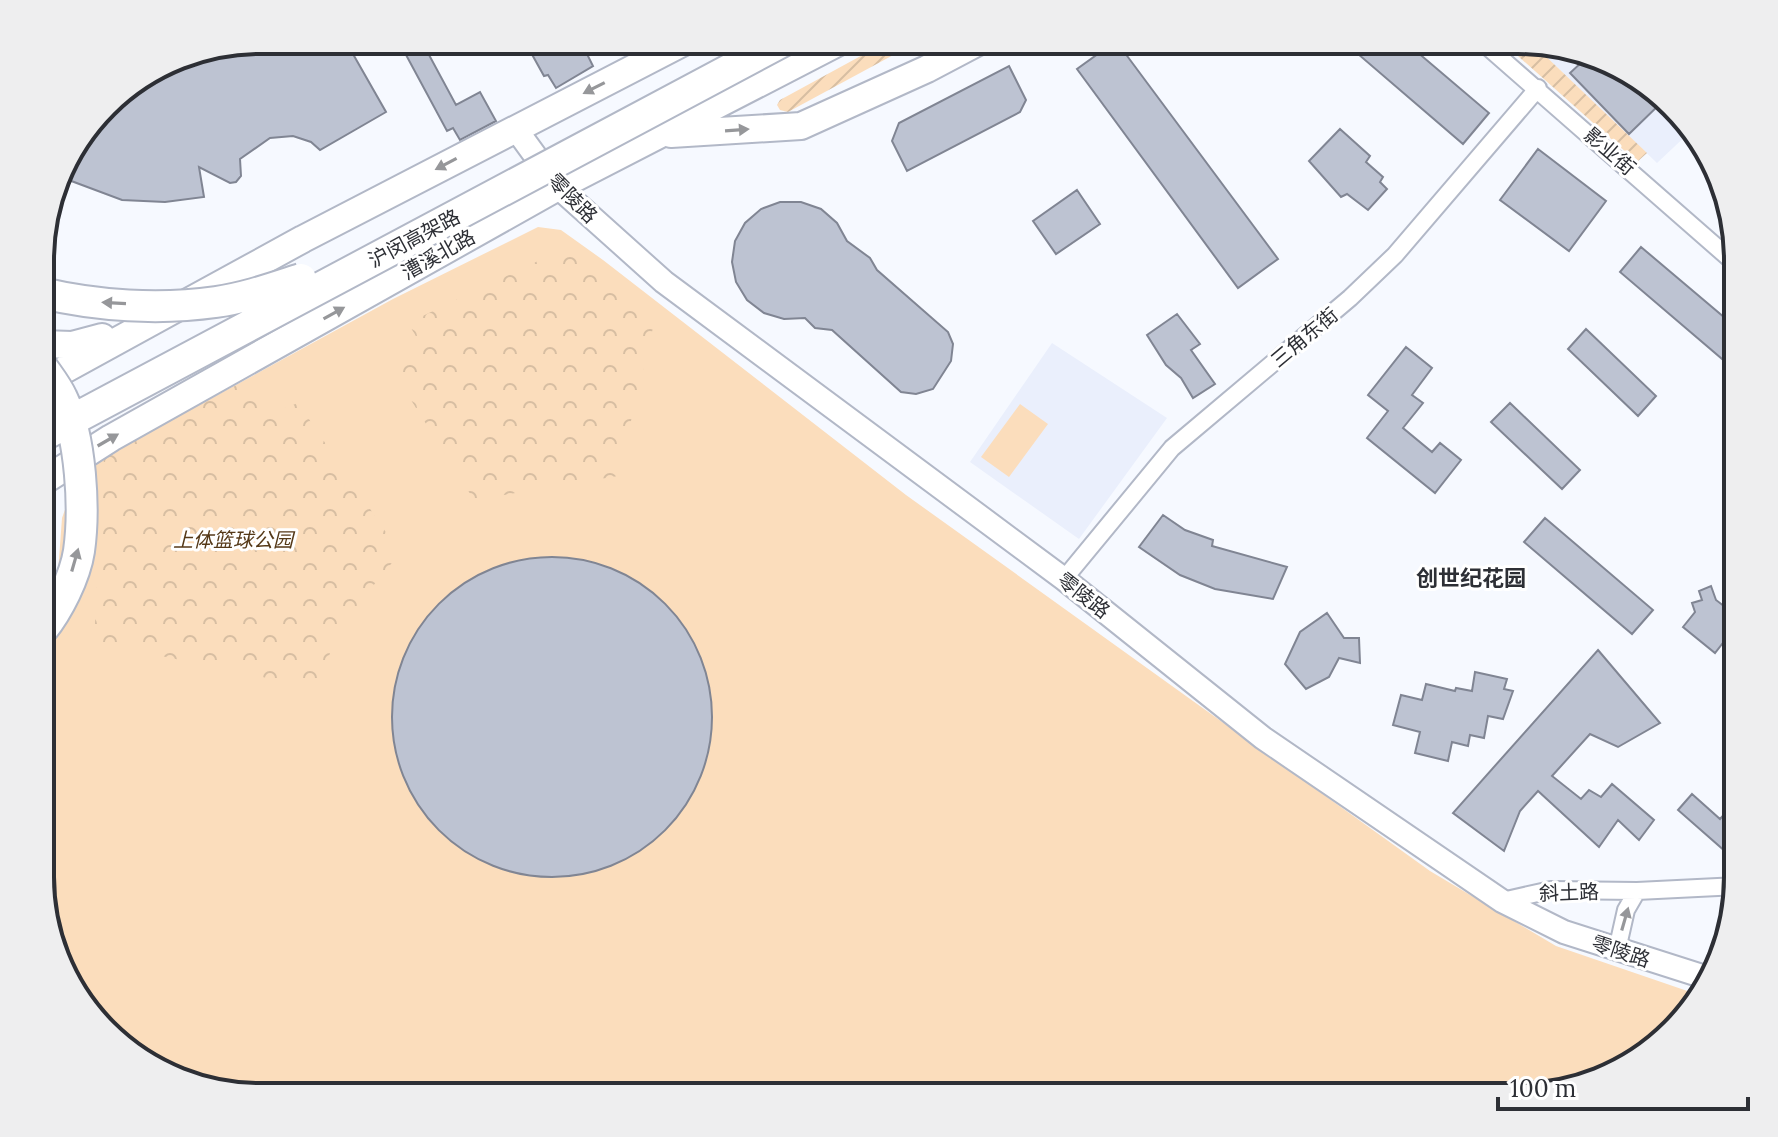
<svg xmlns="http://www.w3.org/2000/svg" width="1778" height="1137" font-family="Lora,'Noto Sans SC',serif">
	<defs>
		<pattern id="park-crowns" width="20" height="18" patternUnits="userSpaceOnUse" patternTransform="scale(2)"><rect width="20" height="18" fill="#fbddbc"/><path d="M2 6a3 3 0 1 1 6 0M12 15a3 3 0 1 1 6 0" fill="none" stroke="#d7bea2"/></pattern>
		<pattern id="garden-furrows" width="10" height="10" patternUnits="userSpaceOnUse" patternTransform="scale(2)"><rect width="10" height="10" fill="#fbddbc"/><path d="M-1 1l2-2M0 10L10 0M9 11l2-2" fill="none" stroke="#d7bea2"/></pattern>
	</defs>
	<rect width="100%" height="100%" fill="#f6f9ff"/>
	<path fill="#eaeffc" d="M1534,45l106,32 51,54 -34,32z
		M1052,343l115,75 -88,121 -109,-77z"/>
	<path fill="#fbddbc" d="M538,227l23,3 42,30 303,235 524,376 126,75 146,50 -1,3 -73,69 -96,29h-1273l-121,-37 -68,-73 -28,-82v-115l20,-272 10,-28 32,-33 289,-158z
		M1020,404l28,20 -39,53 -28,-20z"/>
	<path fill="url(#park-crowns)" d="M563,249l93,66 -38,161 -144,24 -87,-138 30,-24 -9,-15z
		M246,380l20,35 32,-12 102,150 -64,78 -16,58 -226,-47 10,-185z"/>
	<path fill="url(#garden-furrows)" d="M890,40h31l-133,72 -8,-2 -3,-5 3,-5z
		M1500,40h19l15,5 113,108 -10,9z"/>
	<path fill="#bdc3d2" stroke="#808593" stroke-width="2" d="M260,40h85l41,72 -66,38 -9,-8 -18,-6 -23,2 -30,21 1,17 -5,6 -6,1 -31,-16 5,30 -39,5 -43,-2 -56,-21 -7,-5 4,-12 52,-67 55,-34z
		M398,40h23l35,65 24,-13 16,29 -36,19 -7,-12 -6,3z
		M524,40h27l5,10 18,-10h6l13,26 -37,22 -8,-13 -4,1z
		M1370,40h33l86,73 -26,31 -105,-90z
		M1116,41l162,218 -40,29 -161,-219z
		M1584,60l56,17 23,24 -34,33 -59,-61z
		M1009,66l17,34 -6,12 -113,59 -15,-30 7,-18z
		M1340,129l30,27 -4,6 17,15 -3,5 7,7 -19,21 -21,-16 -6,3 -32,-36z
		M1538,149l68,52 -37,50 -69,-51z
		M1077,190l23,34 -44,30 -23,-33z
		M780,202h21l20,7 16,14 10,18 23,17 7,12 71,62 5,12 -2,17 -18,28 -17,5 -15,-2 -69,-62 -17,-2 -10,-10 -21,1 -20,-6 -17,-13 -11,-18 -4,-20 3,-21 10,-18 16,-14z
		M1641,247l97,82v23l-10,12 -108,-92z
		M1177,314l23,30 -9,6 24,34 -22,14 -12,-20 -15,-13 -19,-30z
		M1586,329l70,67 -18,20 -70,-67z
		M1406,347l26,21 -20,27 11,8 -20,25 29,24 8,-9 21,17 -26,33 -68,-55 21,-27 -20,-16z
		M1510,403l70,67 -18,19 -71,-67z
		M1163,515l22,15 28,10 -1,6 75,21 -14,32 -58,-10 -35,-14 -41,-28z
		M1545,518l108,92 -21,24 -108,-92z
		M392 717a160 160 0 1 1 320 0a160 160 0 1 1-320 0Z
		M1711,586l5,14 22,17v26l-12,-4 -11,14 -32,-26 12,-15 -3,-9 10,-3 -3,-9z
		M1327,613l17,25h15l1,25 -21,-5 -10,19 -23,12 -21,-25 15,-32z
		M1598,650l62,73 -42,24 -28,-13 -38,42 29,23 8,-9 12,7 11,-13 42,36 -15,20 -21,-20 -19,27 -61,-56 -18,20 -16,40 -51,-38z
		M1475,672l32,7 -3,10 9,2 -10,28 -15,-3 -4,22 -14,-3 -2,11 -16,-4 -4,19 -33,-8 5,-21 -27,-7 8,-30 21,5 4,-16 29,7 1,-3 16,3z
		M1692,794l28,25 18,-20v40l-12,13 -48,-42z"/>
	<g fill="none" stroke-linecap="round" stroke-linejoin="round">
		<defs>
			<path id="street" d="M1480,40l257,225
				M1064,579l108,-131 178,-150 45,-43 143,-167
				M1502,901l49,-11 86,1 101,-5
				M1617,950l9,-40 11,-19"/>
			<path id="secondary" d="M515,128l43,59 106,95 400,297 199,159 239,163 62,31 144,46"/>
			<path id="primary" d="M671,134l130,-8 126,-57 55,-29
				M42,344l30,1 30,-8
				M42,382l261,-143 385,-199
				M42,482l69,-44 447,-251 285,-147"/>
		</defs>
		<use href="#street" stroke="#b2b8c7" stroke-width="20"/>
		<use href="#secondary" stroke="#b2b8c7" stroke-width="26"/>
		<use href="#primary" stroke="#b2b8c7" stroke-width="30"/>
		<use href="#street" stroke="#fff" stroke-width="16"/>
		<use href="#secondary" stroke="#fff" stroke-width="22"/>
		<use href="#primary" stroke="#fff" stroke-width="26"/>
		<defs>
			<path id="highway-bridge" d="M42,293c55,13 117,17 174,9 29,-4 57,-14 85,-23
				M42,367c7,10 15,20 20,31 19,39 23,111 17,153 -4,26 -21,59 -37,79
				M42,436l743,-396"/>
		</defs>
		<use href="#highway-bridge" stroke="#b2b8c7" stroke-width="34" stroke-linecap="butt"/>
		<use href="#highway-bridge" stroke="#fff" stroke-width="30"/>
	</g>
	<defs><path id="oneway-solid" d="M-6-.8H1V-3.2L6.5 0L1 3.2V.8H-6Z" transform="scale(2)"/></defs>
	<g fill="#96979a">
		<use href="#oneway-solid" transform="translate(594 88) rotate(153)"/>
		<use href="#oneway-solid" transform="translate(737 130) rotate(-4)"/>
		<use href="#oneway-solid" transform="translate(446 164) rotate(152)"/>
		<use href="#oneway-solid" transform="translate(114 303) rotate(-177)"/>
		<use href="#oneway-solid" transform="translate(334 313) rotate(-29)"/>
		<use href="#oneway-solid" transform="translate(108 440) rotate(-30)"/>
		<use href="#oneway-solid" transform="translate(75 560) rotate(-74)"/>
		<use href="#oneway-solid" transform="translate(1625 919) rotate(-74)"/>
	</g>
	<g text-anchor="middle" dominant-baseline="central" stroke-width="6" stroke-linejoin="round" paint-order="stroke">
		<g font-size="20" fill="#2d2f35" stroke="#fff">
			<text transform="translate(1610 151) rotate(41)">影业街</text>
			<text transform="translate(573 198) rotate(45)">零陵路</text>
			<text transform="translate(414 238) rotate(-28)">沪闵高架路</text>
			<text transform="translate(438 254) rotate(-29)">漕溪北路</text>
			<text transform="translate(1304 337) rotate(-40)">三角东街</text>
			<text transform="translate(1084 595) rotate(38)">零陵路</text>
			<text transform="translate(1569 892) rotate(-2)">斜土路</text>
			<text transform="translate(1621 951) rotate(18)">零陵路</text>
		</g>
		<g font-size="20" font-style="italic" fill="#553918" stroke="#fff">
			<text x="233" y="539">上体篮球公园</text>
		</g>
		<g font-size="22" font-weight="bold" fill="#2d2f35" stroke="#fff">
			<text x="1471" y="578">创世纪花园</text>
		</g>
	</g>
	<path d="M0 0H1778V1137H0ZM260 54H1518A206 206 0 0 1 1724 260V877A206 206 0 0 1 1518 1083H260A206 206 0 0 1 54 877V260A206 206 0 0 1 260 54Z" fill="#eeeeef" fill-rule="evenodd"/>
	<path fill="none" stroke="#2d2f35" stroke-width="4" d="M260 54H1518A206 206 0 0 1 1724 260V877A206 206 0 0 1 1518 1083H260A206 206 0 0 1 54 877V260A206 206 0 0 1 260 54Z"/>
	<path d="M1498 1097v12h250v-12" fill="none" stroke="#2d2f35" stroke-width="4"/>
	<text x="1510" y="1097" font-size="24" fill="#2d2f35" stroke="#ffffff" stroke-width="6" paint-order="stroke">100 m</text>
</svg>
